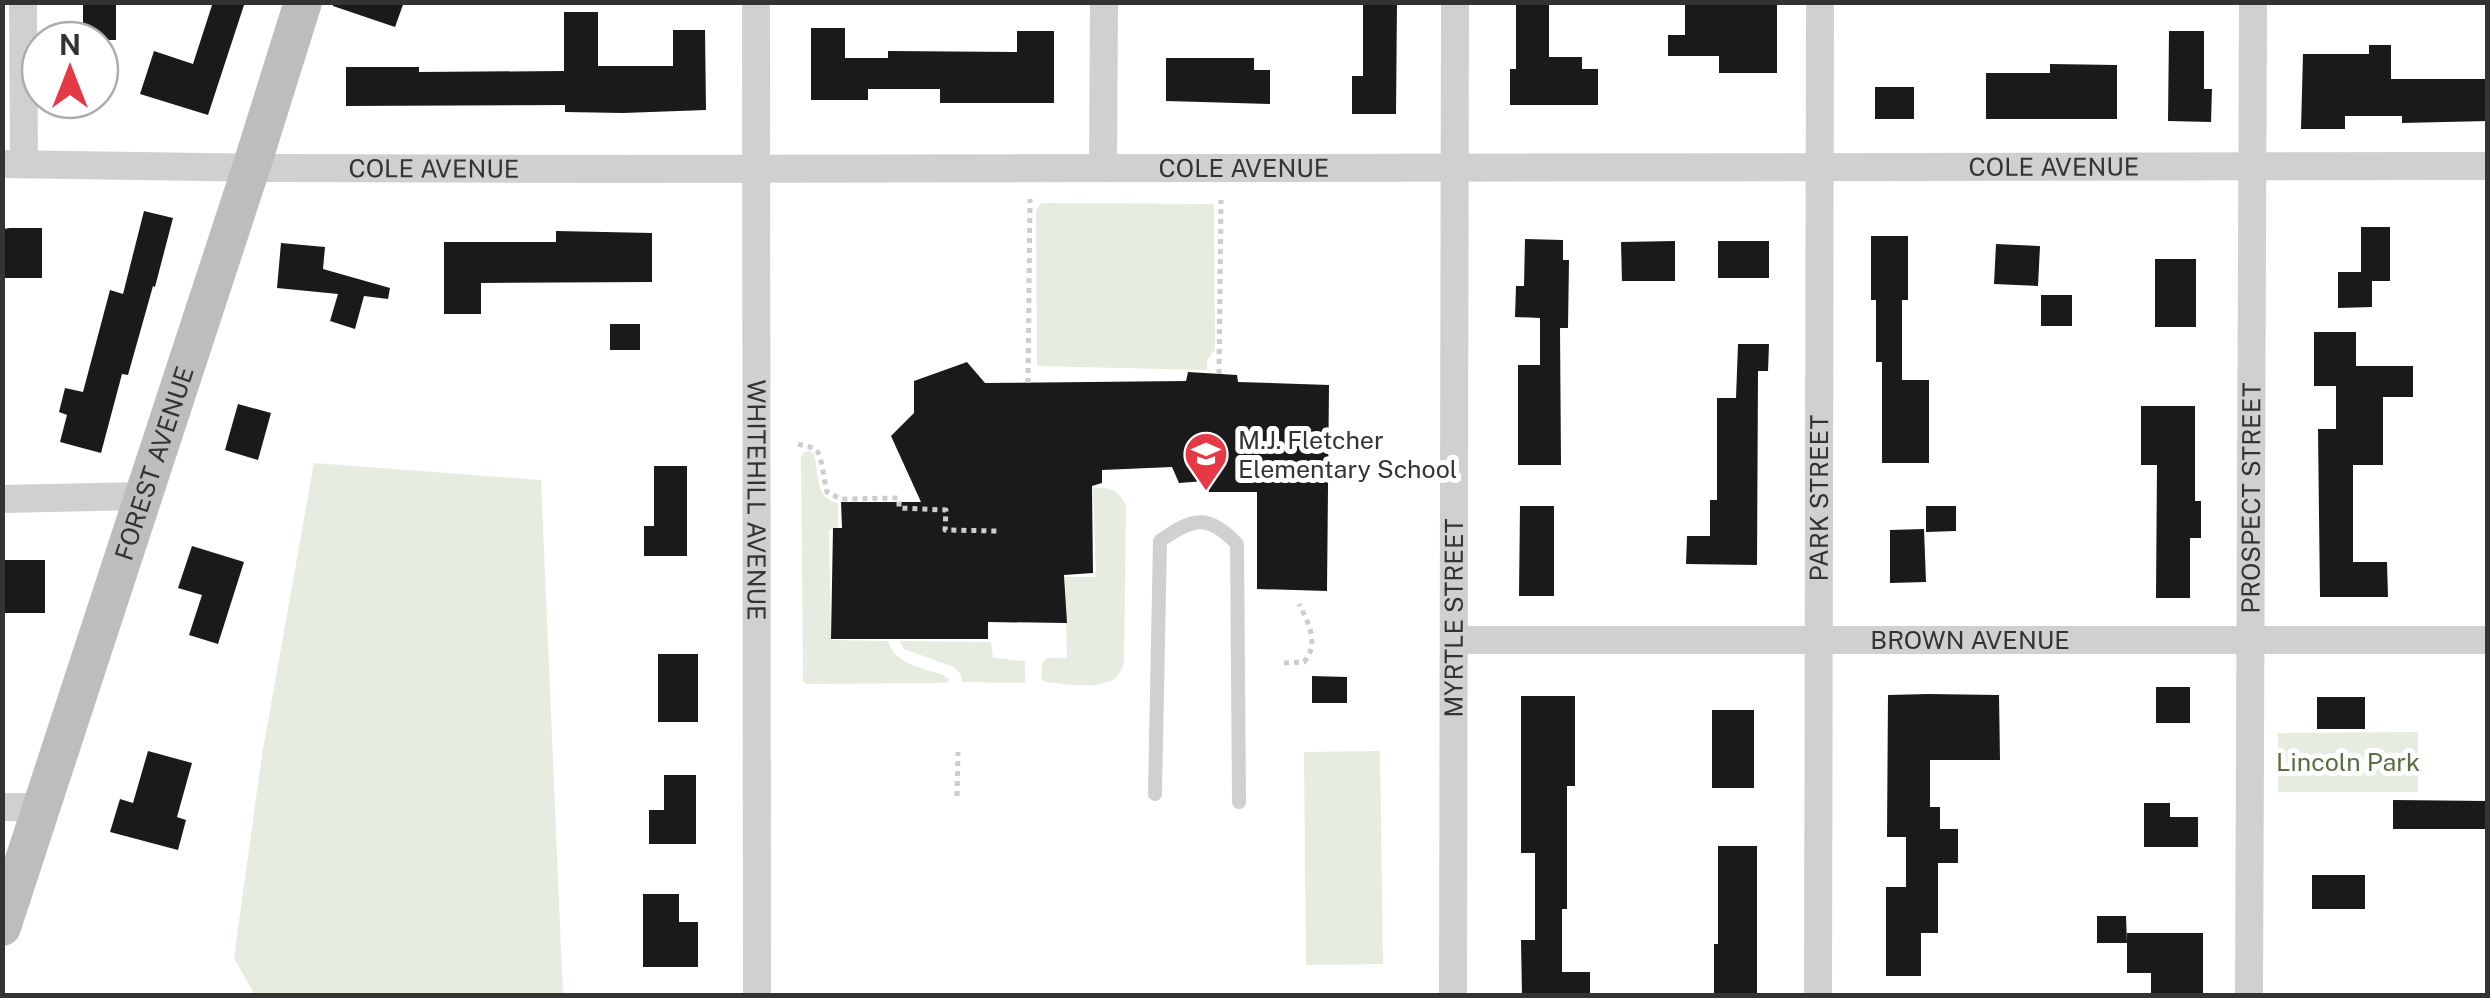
<svg xmlns="http://www.w3.org/2000/svg" width="2490" height="998" font-family="'Public Sans',sans-serif">
	<rect width="100%" height="100%" fill="#fff"/>
	<path fill="#e6ecdf" d="M1041,203l173,1 1,146 -8,10v10l-170,-4 -1,-156z
		M808,451l6,3c6,19 -1,44 24,49v24l-9,3 2,110 57,1c6,23 35,27 55,34l6,4 -2,4 -141,1 -3,-3 -2,-224 3,-5z
		M314,463l227,17 22,515h-308l-21,-37 28,-203z
		M1093,488c17,-1 26,2 33,18l-2,157c-2,5 -5,12 -9,15 -17,13 -51,5 -70,4l-3,-2c-1,-8 -1,-17 4,-22h21l-2,-81h31z
		M900,641l91,1 2,16 32,3v22l-63,-1 -1,-8 -7,-7 -50,-18z
		M2418,732v60h-140v-59z
		M1380,751l3,213 -77,1 -2,-213z"/>
	<path fill="#1a1a1a" d="M213,2h32l-37,113 -68,-21 14,-43 39,13z
		M333,2h71l-9,25 -62,-21z
		M1363,2h34l-1,112h-44v-38h11z
		M1516,2h33v55h33v12h16v36h-88v-36h6z
		M1685,2h92v71h-58v-17h-51v-21h17z
		M83,4h33v36h-33z
		M564,12h34v54h75v-36h32l1,80 -83,3 -58,-1v-7l-219,1v-39h73v5l145,-1z
		M811,28h34v30h43v-7l129,1v-21h37v72h-114v-14h-72v11h-57z
		M2169,31h35v58h8l-1,33 -43,-1z
		M2369,45h22v34h97v42l-86,2v-7h-57v13h-44l2,-75h66z
		M1166,58h88v12h16v34l-104,-3z
		M2050,64l67,1v54h-131v-46h64z
		M1875,87h39v32h-39z
		M144,211l29,7 -18,69 -2,-1 -25,89 -6,-1 -21,79 -41,-11 7,-27 -8,-3 6,-24 18,4 27,-102 13,4z
		M2361,227h29v54h-18v26l-34,1v-36h23z
		M10,228h32v50h-40v-49z
		M556,231l96,2v49l-171,1v31h-37v-72h112z
		M1871,236h37v64h-6v80h27v83h-47v-101h-6v-62h-5z
		M1525,239l38,1v20h6l-1,68h-8l1,137h-43v-100h22v-47l-25,-1 1,-31h8z
		M1675,241v40h-53l-1,-39z
		M1718,241h51v37h-51z
		M281,243l44,4 -2,22 67,19 -2,11 -24,-3 -9,33 -25,-8 8,-27 -61,-6z
		M1996,244l44,2 -2,40 -44,-2z
		M2155,259h41v68h-41z
		M2041,295h31v31h-31z
		M610,324h30v26h-30z
		M2314,332h42v34h57v31h-30v68h-30v97h34l1,35h-68l-2,-168h18v-43h-22z
		M1738,344h31l-1,27h-10l-1,194 -71,-1 1,-28h23v-36h7v-102h19z
		M967,362l18,21 201,-2 2,-9 49,3 1,7 91,3 -2,206 -70,-2v-97h-48l-4,-11 -26,2 -7,-16 -70,3v13l-10,3 1,87 -29,2 3,48 -79,-1v17h-157l2,-111h9l-1,-26h80l-30,-66 23,-23v-32z
		M238,404l33,9 -13,47 -33,-10z
		M2141,406h54v95h6v37h-11v60h-34l1,-133h-16z
		M654,466h33v90h-43v-30h10z
		M1520,506h34v90h-35z
		M1926,506h30v25l-30,1z
		M1924,529l2,53 -36,1v-53z
		M192,546l52,16 -26,82 -29,-9 13,-40 -24,-7z
		M2,560h43v53h-43z
		M658,654h40v68h-40z
		M1312,676l35,1v26h-35z
		M2156,687h34v36h-34z
		M1928,694l71,1 1,65h-70v47h10v22h18v34h-20v70h-17v43h-35v-89h20v-50h-19l1,-142z
		M1521,696h54v90h-8v123h-5v63h28v24h-68l-1,-56h14v-87h-14z
		M2317,697h48v32h-48z
		M1712,710h42v78h-42z
		M148,751l44,12 -15,54 9,3 -8,30 -68,-18 10,-33 13,4z
		M664,775h32v69h-47v-34h15z
		M2393,800l95,1v28h-95z
		M2144,803h26v14h28v30h-54z
		M1718,846h39v150h-43v-52h4z
		M2312,875h53v34h-53z
		M643,894h36v28h19v45h-55z
		M2097,916h29l1,27h-30z
		M2127,933h76v63h-52v-23h-24z"/>
	<g fill="none" stroke-linecap="round" stroke-linejoin="round">
		<path stroke="#cdcdcd" stroke-width="5" stroke-dasharray="5 5" stroke-linecap="butt" d="M1219,374l2,-174
			M1028,383l2,-184
			M798,444c6,2 13,2 18,6 6,4 8,32 11,42l14,7 58,-1v10l47,2 -1,20 52,1
			M1284,663l20,-1c16,-18 4,-40 -5,-58
			M957,796l1,-44"/>
		<path stroke="#d0d0d0" stroke-width="14" d="M1155,794l5,-253c32,-23 48,-28 77,3l2,258"/>
		<g stroke="#d0d0d0" stroke-width="28">
			<path d="M23,2l1,162"/>
			<path id="s1" d="M756,2l1,994"/>
			<path id="s2" d="M2,164l270,4 340,1 1876,-3"/>
			<path d="M1103,168l1,-166"/>
			<path d="M2,499l141,-3"/>
			<path id="s3" d="M1455,640h1033"/>
			<path d="M2,807h40"/>
			<path id="s4" d="M1453,996l2,-994"/>
			<path id="s5" d="M1818,996l2,-994"/>
			<path id="s6" d="M2249,996l4,-994"/>
		</g>
		<path stroke="#bdbdbd" stroke-width="38" id="s7" d="M2,927l249,-759 52,-166"/>
	</g>
	<defs>
		<symbol id="school-pin" viewBox="-11 -11 22 30"><path d="M0 17L-7.5 6A9.5 9.5 0 1 1 7.5 6Z" fill="#e63946" stroke="#fff"/><path d="M0-5L7-2L0 1L-7-2ZM-4 1L0 2.5L4 1V4Q0 6-4 4Z" fill="#fff"/></symbol>
	</defs>
	<g fill-rule="evenodd">
		<use href="#school-pin" x="1181" y="429" width="50" height="68"/>
	</g>
	<g text-anchor="middle" dominant-baseline="central" stroke-width="10" stroke-linejoin="round" paint-order="stroke">
		<g font-size="25" fill="#333" stroke="#fff">
			<text stroke="none"><textPath href="#s2" startOffset="2052">COLE AVENUE</textPath></text>
			<text stroke="none"><textPath href="#s2" startOffset="432">COLE AVENUE</textPath></text>
			<text stroke="none"><textPath href="#s2" startOffset="1242">COLE AVENUE</textPath></text>
			<text stroke="none"><textPath href="#s7" startOffset="488">FOREST AVENUE</textPath></text>
			<text stroke="none"><textPath href="#s1" startOffset="498">WHITEHILL AVENUE</textPath></text>
			<text stroke="none"><textPath href="#s5" startOffset="498">PARK STREET</textPath></text>
			<text stroke="none"><textPath href="#s6" startOffset="498">PROSPECT STREET</textPath></text>
			<text stroke="none"><textPath href="#s4" startOffset="378">MYRTLE STREET</textPath></text>
			<text stroke="none"><textPath href="#s3" startOffset="515">BROWN AVENUE</textPath></text>
		</g>
		<g font-size="25" fill="#333" stroke="#fff" text-anchor="start">
			<text x="1238" y="440">M.J. Fletcher<tspan x="1238" dy="29">Elementary School</tspan></text>
		</g>
		<g font-size="25" fill="#56703f" stroke="#fff">
			<text x="2348" y="762">Lincoln Park</text>
		</g>
	</g>
	<rect width="2490" height="998" fill="none" stroke="#333333" stroke-width="10"/>
	<g transform="translate(70 70)"><circle r="48" fill="#ffffff" stroke="#adadad" stroke-width="2.5"/>
	<path d="M0-8L18 38L0 25L-18 38Z" fill="#e63946"/>
	<text y="-15" font-size="28" font-weight="bold" text-anchor="middle" fill="#333333">N</text>
	</g>
</svg>
